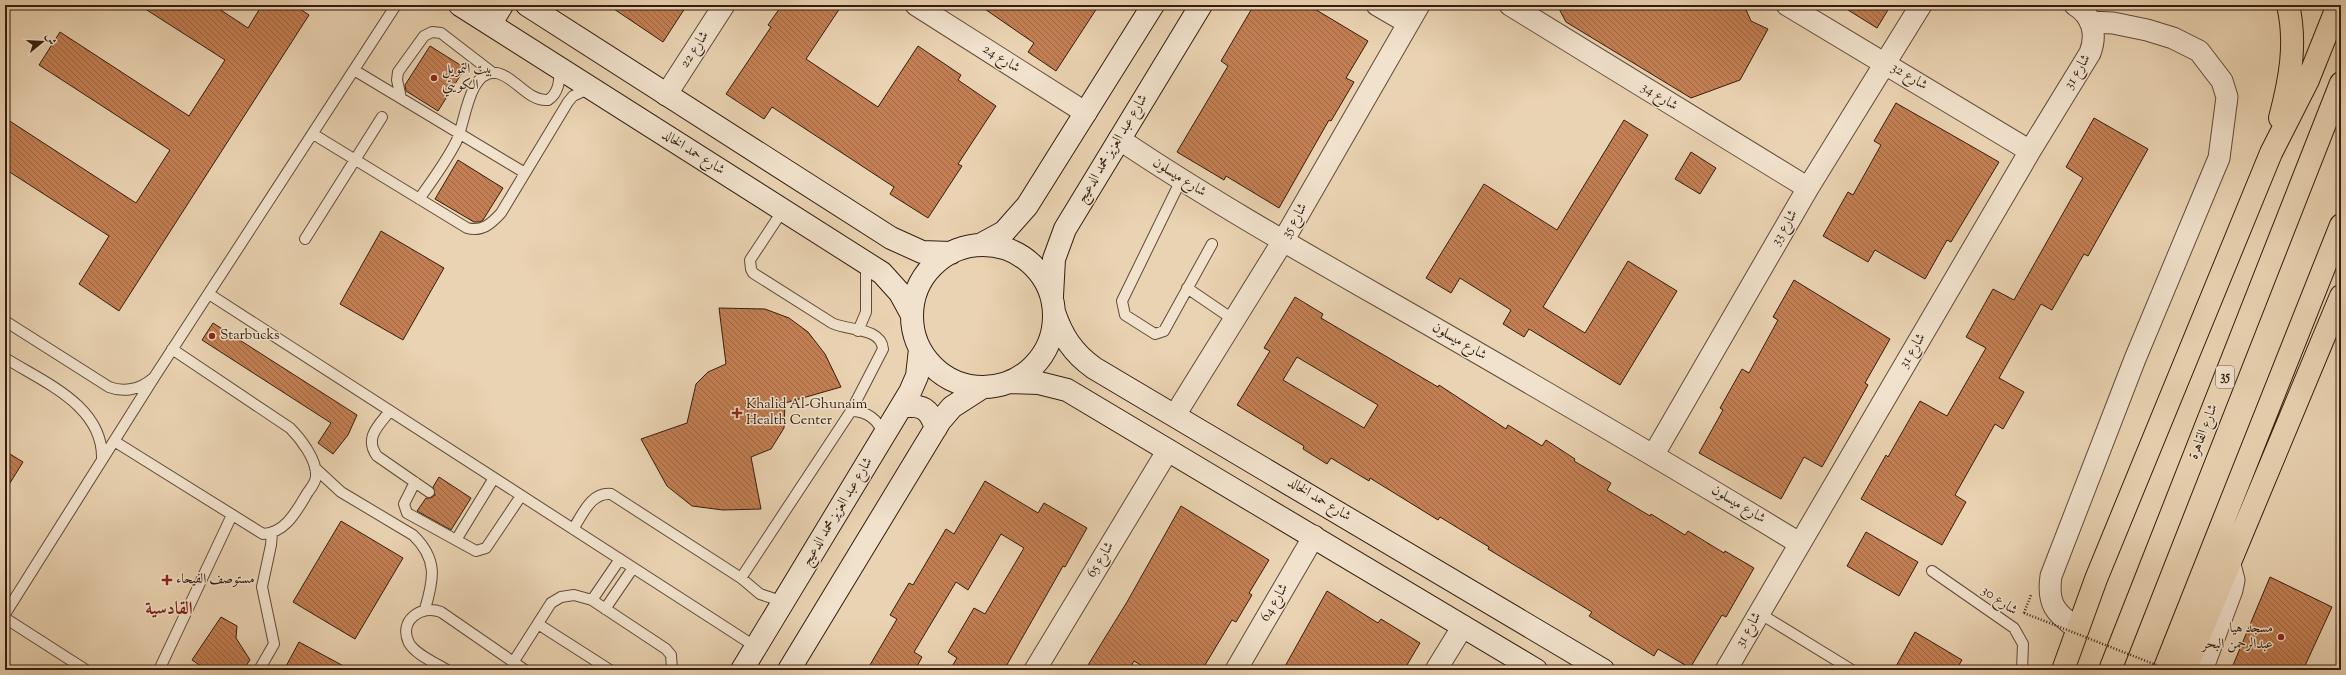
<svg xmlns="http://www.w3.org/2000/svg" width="2346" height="675" font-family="'Sorts Mill Goudy',Amiri,serif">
	<defs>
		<pattern id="building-back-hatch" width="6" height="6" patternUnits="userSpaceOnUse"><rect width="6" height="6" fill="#c37f53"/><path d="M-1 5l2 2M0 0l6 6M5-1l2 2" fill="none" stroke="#9f6743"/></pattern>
	</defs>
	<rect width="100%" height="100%" fill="#ead3b2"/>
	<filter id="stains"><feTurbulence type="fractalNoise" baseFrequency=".005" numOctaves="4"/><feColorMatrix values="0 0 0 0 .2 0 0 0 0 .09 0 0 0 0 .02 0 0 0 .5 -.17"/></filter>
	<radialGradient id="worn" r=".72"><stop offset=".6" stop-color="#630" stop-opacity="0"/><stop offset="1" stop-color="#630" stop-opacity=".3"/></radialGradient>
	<path fill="url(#building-back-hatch)" stroke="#341d0f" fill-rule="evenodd" d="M139,5h74l35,23 14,-23h32l15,10 -190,296 -40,-27 30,-48 -104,-67v-51l131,85 34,-53 -131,-85 21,-33 129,84 36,-56z
		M608,5h79l-24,37z
		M782,5h60l-36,54 72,48 40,-61 43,29 -3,5 38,26 -38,58 4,2 -34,52 -38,-24 4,-7 -122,-80 -8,12 -38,-25 45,-67 -3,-2z
		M979,5h120l-43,66 -28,-19 6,-9z
		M1254,5h54l60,36 -22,37 8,4 -23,39 -2,-1 -50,88 -53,-32 -2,4 -47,-28 51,-86 -7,-5z
		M1557,5h187l7,16 17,8 -28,51 -49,18 -125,-76z
		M1840,5h51l-14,23z
		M430,46l35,22 -27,43 -32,-20 -1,-6z
		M1896,103l103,59 -48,80 -4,-2 -22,39 -50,-29 -7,12 -45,-26 25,-44 5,3 28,-50 -7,-4z
		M2094,118l54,31 -60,107 -4,-2 -32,56 -11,-6 -42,74 25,14 -21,37 -8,-5 -40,71 11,7 -24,43 -81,-46 25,-44 2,2 32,-56 27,15 39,-68 -20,-11 27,-48 21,11 69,-122 -17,-11z
		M1624,120l24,15 -105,172 42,26 43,-72 49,30 -57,94 -91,-56 -5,8 -21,-13 8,-14 -51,-32 -9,15 -25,-15 58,-94 73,46z
		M1691,152l25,16 -16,26 -25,-15z
		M458,160l45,28 -20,32 -3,2h-6l-39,-23z
		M381,231l63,37 -41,72 -63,-36z
		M1794,280l96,59 -25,44 3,2 -46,82 -18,-10 -23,42 -82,-46 24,-43 -3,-2 22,-39 7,4 29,-53 -5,-3z
		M1295,297l28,17 -2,4 117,69 1,-2 67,44 2,-4 34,21 4,-6 29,19 -1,2 37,22 -4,7 43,26 1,-2 34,21 3,-4 36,22 1,-2 29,17 -28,49 -4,-2 -32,53 -32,-19 -4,7 -65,-40 3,-4 -104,-63 1,-2 -49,-30 -2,3 -68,-42 -1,3 -38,-23 -4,6 -24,-15 1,-3 -67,-41 33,-54 -6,-3zM1297,357l81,48 -14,23 -81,-48z
		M719,308l46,1 24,9 19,14 17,22 16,33 -56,16 -1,25 -13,21 -20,8 10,52 -38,1 -31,-4 -25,-20 -26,-47 46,-16 9,-39 12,-12 18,-8z
		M213,323l144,92 -9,20 -15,19 -15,-11 13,-20 -129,-83z
		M5,451l18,11 -18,29z
		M439,477l32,21 -20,32 -34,-19 9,-13h5l4,-3 -2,-8z
		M985,481l53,32 6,-10 43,25 -22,39 -2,-1 -59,104h-54l7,-12 -9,-6 26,-44 11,6 39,-66 -23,-14 -33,56 -12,-8 -42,70 8,5 -7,13h-48l30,-51 -7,-4 19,-32 4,2 33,-56 8,5z
		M1181,506l88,54 -20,33 3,2 -16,27 -4,-2 -30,50h-53l-15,-9 -5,9h-44l42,-68z
		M341,521l62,37 -48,81 -62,-37z
		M1866,532l52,30 -19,34 -52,-30z
		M2270,577l62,30 -29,63h-72z
		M1327,591l51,32 3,-4 39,24 -16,27h-121z
		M221,617l16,9 -1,12 14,22 -7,10h-36l-15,-10z
		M1915,632l47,28 -6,10h-62z
		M299,642l52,28h-67z"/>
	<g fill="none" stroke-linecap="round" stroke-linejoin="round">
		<defs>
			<path id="lane" d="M354,70l171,103
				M401,98l-4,-18 1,-8 26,-36 8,-4 9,1 52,40
				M313,134l154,94c15,4 24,-4 34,-15l67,-111 5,-6 17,-8
				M1181,180l-59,121 3,14 30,19 9,-3 48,-87
				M419,199c13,-18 27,-37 37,-57 9,-16 12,-74 41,-69 18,4 32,29 51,27 10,-6 13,-20 10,-31
				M305,239l77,-122
				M1187,288l47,32
				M209,294l547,353
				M5,321l104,66c15,6 31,2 43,-8
				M858,331l8,-19v-49
				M5,358c40,25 99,48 97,102
				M390,411c-12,15 -26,27 -13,45l52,36
				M851,411c15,0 28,8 32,24
				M114,441l149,93c23,-1 34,-24 45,-42 3,-4 8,-10 8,-16 1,-16 -15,-37 -26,-48l-118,-79
				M315,468l26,24 72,43c25,24 21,44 12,74
				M415,482l-11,22 3,9 69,38 10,-3 35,-52
				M573,529c10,-15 18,-37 38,-35l130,84 19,16 24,8
				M456,540l38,-62
				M1932,571l82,57 9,16 -1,26
				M741,578l110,-167 32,-62c-2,-22 -35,-18 -51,-26l-79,-50 -2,-4 -1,-9 33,-50
				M592,600l28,-41
				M605,609l28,-41
				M1759,613l93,57
				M5,614l150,-238 241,-371
				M5,618l81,52
				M538,624l72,46
				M514,661l37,-58 10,-6 13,-2 18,5 74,49 5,6 1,15
				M159,670l73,-155
				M259,670l15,-26 -12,-57 9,-42 1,-12
				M447,670c-11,-7 -31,-15 -38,-27 -11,-22 12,-39 32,-31l84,58"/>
			<path id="street" d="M916,5l170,108
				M1377,5l31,18
				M1510,5l298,183
				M1787,5l243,146
				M666,95l58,-90
				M1119,139c101,68 208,127 314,188 123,71 245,142 366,216
				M1175,415l108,-174 136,-236
				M1654,454l154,-266 113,-183
				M2078,629c-23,-16 -31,-25 -27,-53l84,-217 84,-201 8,-61 -5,-16 -23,-30 -26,-13 -26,-8 -34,-7 -23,-1
				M1035,670l133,-220
				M1236,670l78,-134
				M1436,670l27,-44
				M1726,670l304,-519 60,-98c7,-18 3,-37 -15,-48
				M2202,670l30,-80 2,-10 -5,-19"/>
			<path id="secondary" d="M460,5l422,268 18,20 12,22
				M527,5l364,233 31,14 29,1
				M481,18l15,-3 6,-10
				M980,245l24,-13 23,-26 126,-201
				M912 316a71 71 0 1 1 142 0a71 71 0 1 1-142 0Z
				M1052,296l2,-37 11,-30 136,-224
				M1054,312c8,24 19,41 40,56l509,302
				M1010,382l29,1 28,7 469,280
				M902,406c21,-1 27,2 34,22
				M742,670l168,-278 7,-16 3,-27
				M789,670l151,-249 12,-14 31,-20"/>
			<path id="primary" d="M2280,118c10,-38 17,-74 8,-113
				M2063,670l33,-91 175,-426 37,-73 30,-75
				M2110,670l231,-587
				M2164,670l177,-445
				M2185,670l156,-374"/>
		</defs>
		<use href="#lane" stroke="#624a38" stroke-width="12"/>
		<use href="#street" stroke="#624a38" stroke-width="23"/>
		<use href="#secondary" stroke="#341d0f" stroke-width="24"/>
		<use href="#primary" stroke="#341d0f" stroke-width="24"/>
		<path stroke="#341d0f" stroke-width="2.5" stroke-dasharray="1 2" stroke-linecap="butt" d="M2024,613l7,-18"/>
		<use href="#lane" stroke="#f1e2cd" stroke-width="10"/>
		<use href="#street" stroke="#f1e2cd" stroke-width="21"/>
		<use href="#secondary" stroke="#f1e2cd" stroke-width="22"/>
		<use href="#primary" stroke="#ead3b2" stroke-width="22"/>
		<path stroke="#341d0f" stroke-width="2.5" stroke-dasharray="1 2" stroke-linecap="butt" d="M2024,613l145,57"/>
	</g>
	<g fill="#8f2418" stroke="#f1e2cd" stroke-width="1.5">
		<circle cx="434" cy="78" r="4"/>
		<circle cx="212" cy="336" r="4"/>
		<path d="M735 407h4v4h4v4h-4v4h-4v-4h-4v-4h4z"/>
		<path d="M165 574h4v4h4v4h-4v4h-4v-4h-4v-4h4z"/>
		<circle cx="2281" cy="637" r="4"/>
	</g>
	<g text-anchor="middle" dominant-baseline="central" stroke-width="3" stroke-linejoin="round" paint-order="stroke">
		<rect fill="#f1e2cd" stroke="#6d5848" stroke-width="1" x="2216" y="366" width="18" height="22" rx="3"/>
		<g font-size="13" font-weight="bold" fill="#341d0f">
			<text x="2225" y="377">35</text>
		</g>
		<g font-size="14" fill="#341d0f" stroke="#f1e2cd">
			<text transform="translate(695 50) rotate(-57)">شارع 22</text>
			<text transform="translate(1001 59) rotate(32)">شارع 24</text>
			<text transform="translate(2078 72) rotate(-59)">شارع 31</text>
			<text transform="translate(1909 77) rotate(31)">شارع 32</text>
			<text transform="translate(1659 97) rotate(32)">شارع 34</text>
			<text transform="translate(1113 149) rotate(-59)">شارع عبد العزيز محمد الدعيج</text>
			<text transform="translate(693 153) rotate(32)">شارع حمد الخالد</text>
			<text transform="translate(1179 178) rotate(32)">شارع ميسلون</text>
			<text transform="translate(1295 221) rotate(-60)">شارع 35</text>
			<text transform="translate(1785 228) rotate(-60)">شارع 33</text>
			<text transform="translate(1459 342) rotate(30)">شارع ميسلون</text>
			<text transform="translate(1913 351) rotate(-59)">شارع 31</text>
			<text transform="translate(2204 432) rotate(-69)">شارع القاهرة</text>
			<text transform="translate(1319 500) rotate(31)">شارع حمد الخالد</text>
			<text transform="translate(1738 505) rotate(31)">شارع ميسلون</text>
			<text transform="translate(838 512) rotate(-59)">شارع عبد العزيز محمد الدعيج</text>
			<text transform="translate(1101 560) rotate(-59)">شارع 65</text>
			<text transform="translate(1999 601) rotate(35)">شارع 30</text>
			<text transform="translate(1275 603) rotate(-60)">شارع 64</text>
			<text transform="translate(1749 630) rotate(-60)">شارع 31</text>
		</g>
		<g font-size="14" fill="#341d0f" stroke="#f1e2cd" text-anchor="start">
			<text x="442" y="70">بيت التمويل<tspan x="442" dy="16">الكويتي</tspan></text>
			<text x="220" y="336">Starbucks</text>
			<text x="746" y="405">Khalid Al-Ghunaim<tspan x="746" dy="16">Health Center</tspan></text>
			<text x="176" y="580">مستوصف الفيحاء</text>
			<text x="2273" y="629" text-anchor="end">مسجد هيا<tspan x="2273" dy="16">عبدالرحمن البحر</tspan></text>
		</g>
		<g font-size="18" font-weight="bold" fill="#7a1f14" stroke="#f1e2cd">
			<text x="169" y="610">القادسية</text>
		</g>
	</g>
	<rect width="2346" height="675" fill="none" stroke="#ead3b2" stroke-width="20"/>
	<rect x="6" y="6" width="2334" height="663" fill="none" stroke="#341d0f" stroke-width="2"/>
	<rect x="10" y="10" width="2326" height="655" fill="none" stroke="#341d0f"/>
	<g transform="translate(42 42) rotate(72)" stroke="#f1e2cd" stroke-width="3" paint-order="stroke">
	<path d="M0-3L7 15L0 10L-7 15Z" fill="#341d0f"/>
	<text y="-6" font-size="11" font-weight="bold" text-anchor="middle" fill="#341d0f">ش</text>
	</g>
	<rect width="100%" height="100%" filter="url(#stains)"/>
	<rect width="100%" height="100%" fill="url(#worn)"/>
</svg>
